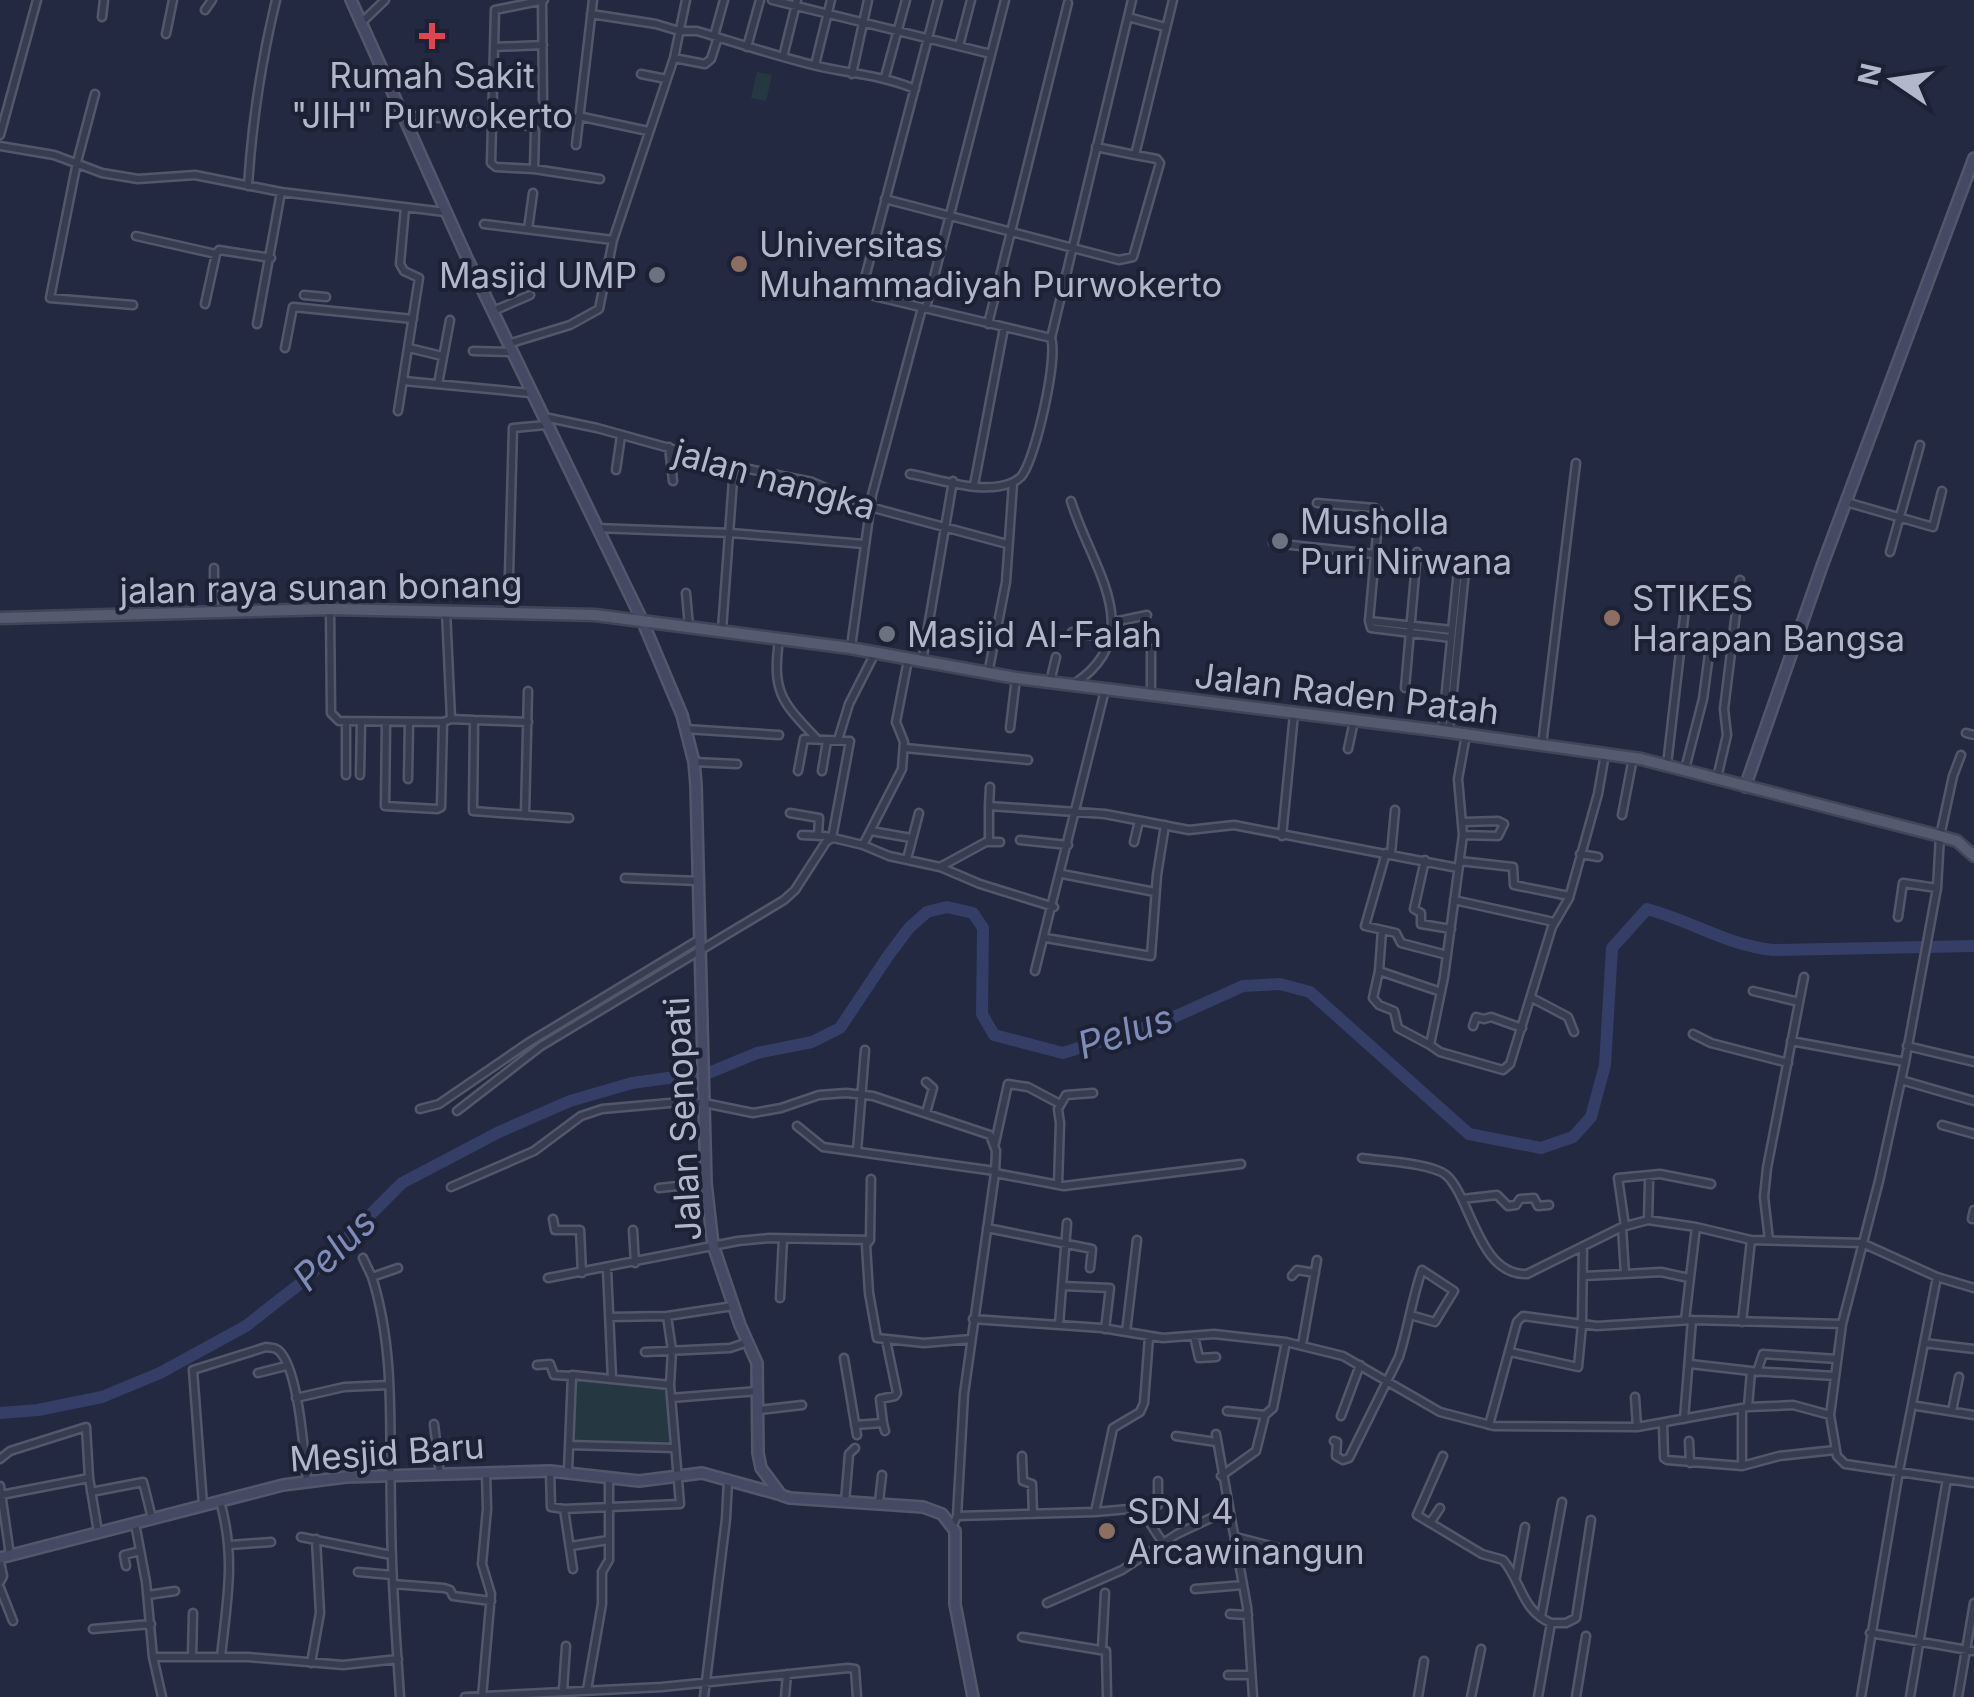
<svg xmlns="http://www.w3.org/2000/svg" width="1974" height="1697" font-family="Inter,sans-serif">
	<rect width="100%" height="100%" fill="#232940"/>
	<path fill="#253841" d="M757,72l15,3 -6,26 -15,-3z
		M572,1380l97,8v62l-104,-7 3,-55z"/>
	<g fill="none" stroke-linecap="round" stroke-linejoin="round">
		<path stroke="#343e66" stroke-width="12" d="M0,1413l38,-3 64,-13 58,-24 86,-47 60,-47 96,-96 97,-51 71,-31 62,-18 79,-11 46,-19 55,-11 28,-14 48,-72 21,-28 18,-16 20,-5 26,6 10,15 -1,86 12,21 69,18 100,-31 80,-36 37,-2 30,8 159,142 72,14 32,-11 18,-20 14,-52 7,-117 35,-39c45,12 79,36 126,41l201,-4"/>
		<defs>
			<path id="street" d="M542,0l1,100
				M544,0l-49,10 -4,153 5,4 38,2 66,10
				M772,0l219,54
				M938,0l-77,293 190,45
				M205,10l7,-10
				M591,14l65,10 23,7h18c40,12 79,25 120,35 35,8 65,9 98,23
				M102,17l2,-17
				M1128,17l37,10
				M360,24l25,-24
				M166,34l7,-34
				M714,36l10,-36
				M959,46l12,-46
				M494,47l49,-2
				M747,47l13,-47
				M783,57l14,-57
				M674,58l31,6 6,-5 7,-22
				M815,65l16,-65
				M641,74l25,5
				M852,74l16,-74
				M885,77l21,-77
				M95,94l-18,68 -27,136 83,7
				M404,115l127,11 4,5 -1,38
				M578,116l70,15
				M0,135l37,-135
				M576,145l17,-145
				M0,146l54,9 48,18 36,6 57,-4 86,17 164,20
				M1096,147l39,8
				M248,186c4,-63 13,-124 28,-186
				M885,199l234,61 14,-3 27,-94 -3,-4 -22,-4 38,-155
				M484,224l129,16
				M528,229l5,-36
				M136,236l80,18 3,-4 52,8
				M304,295l22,2
				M205,304l11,-50
				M926,308l79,-308
				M493,311l37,-16
				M257,324l24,-132
				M988,324l80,-321
				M508,344l62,-19 29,-16 14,-69 61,-182 12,-58
				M285,348l8,-41 120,12
				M409,348l33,8
				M473,351l39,1
				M404,381l126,12
				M438,384l12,-64
				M398,411l21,-133 -15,-7 -4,-7 5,-56
				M544,417l53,11 137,38 78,16 58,25 137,37
				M669,447l4,34
				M616,470l5,-34
				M910,474c29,5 72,21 101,9 3,-1 10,-5 12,-9 13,-19 35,-115 28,-136l81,-338
				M974,485l30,-157
				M1071,501c20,66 79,133 3,183
				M1846,502l87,25 9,-36
				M1317,503l58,5 4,4 -10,109
				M596,528l135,5 133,11
				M1273,543l101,11
				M1890,552l30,-107
				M686,593l3,33
				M330,609l1,104 8,8 104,1 8,-3 -5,-108
				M214,611v-43
				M508,611l5,-183 33,-3
				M1369,621l2,7 80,10
				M1369,621l83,9
				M1114,622l33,-7
				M722,630l12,-164
				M1072,632l40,7
				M779,640c-7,52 2,61 37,98
				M851,647l21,-152 50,-187
				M1151,649v46
				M922,662l31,-181
				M988,674l18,-92 7,-99
				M1050,682l6,-25
				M1405,688l12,-136
				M451,719l23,1 -1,91 96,7
				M474,720l54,2
				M386,722l-1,84 52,3 4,-2 2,-85
				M1010,728l6,-50
				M685,729l94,6
				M1442,731l16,-161 4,-4 3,5 -16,161
				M1966,733l8,2
				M1466,735l-8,44 5,56 -19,142 -14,68 10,7 63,18 7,-6 42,-137 17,-29 29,-104 7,-40
				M838,740l11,-36 26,-51
				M1542,745l34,-282
				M905,748l123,12
				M1348,749l6,-28
				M1961,755l-8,21 -13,60 -3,52 -32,174 -26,119 -37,143 -12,91 7,41 8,8 129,19
				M694,762l43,2
				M1667,765l19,-165
				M1685,769l18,-70 6,-45
				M822,771l5,-30
				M346,775v-54
				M360,775l1,-53
				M1717,778l10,-43 -3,-26 16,-129
				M408,779l1,-57
				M989,806l1,-19
				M790,813l29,5 -1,18
				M525,815l3,-124
				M1622,815l11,-57
				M871,831l40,7
				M802,835l23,1 38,9 26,11 51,11 40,17 74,23
				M1464,835l34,1 6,-12 -6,-3 -34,1
				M1282,836l12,-122
				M1020,840l48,5
				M989,841v-35l116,8 84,16 45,-5 224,43
				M1134,842l5,-21
				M863,845l39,-76 2,-27 -8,-20 12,-62
				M1386,853l-21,73 31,7 5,10 46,12
				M1391,854l4,-44
				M1580,854l18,3
				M907,859l12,-46
				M1425,860l-11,49 7,4v11l30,5
				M1460,861l53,6 1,18 55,11
				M940,867l46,-25h14
				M1062,874l93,18
				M625,878l73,3
				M1454,900l100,22
				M1898,917l5,-34 34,5
				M1382,930l-3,41 -6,27 6,7 15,6 4,17 32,17
				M1046,938l105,18 6,-81 8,-50
				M1035,971l70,-281
				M1379,971l62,21
				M1753,991l46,11
				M1532,998l36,19 6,15
				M1473,1026l3,-9 8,2 7,-2 31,11
				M1693,1034l18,9 77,20
				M1791,1041l114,21
				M1907,1046l67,16
				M1901,1080l73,21
				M926,1082l7,6 -7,25
				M420,1109l19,-5 89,-61 172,-104
				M457,1111l84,-65 243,-146 11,-10 31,-48 6,-4 18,-97 -46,-2 -6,32
				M1942,1125l32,9
				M797,1126l26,21 172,24
				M995,1143l13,-59 20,3 32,17
				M857,1151l8,-101
				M1362,1158c20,3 69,5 84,17 25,21 32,101 81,99l95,-47 26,-7 48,7 55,13 111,3 75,34 37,11
				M995,1173l69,13 177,-22
				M1058,1185l2,-62 -2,-14 8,-14 27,-2
				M451,1187l83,-36 47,-35 21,-7 79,-7 23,1 49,10 28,-5 38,-13 27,-2 27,3 117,39 6,16 -1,22 -31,221 -7,122 -4,9
				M659,1188l47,-5
				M1462,1199l35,-4 11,11 8,-1 4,-6 14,-1 4,8 11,-1
				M553,1219l2,11h25l2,43
				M1972,1219l2,-9
				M1648,1220l1,-38
				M1625,1226l-7,-48 42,-4 51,10
				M1622,1227l3,47 36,-2 28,6
				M987,1228l105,21 -2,19
				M633,1230l2,33
				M870,1240l1,-61
				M1769,1240l-5,-43 3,-29 37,-191
				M363,1258l9,19 26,-9
				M607,1269l5,109
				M1292,1276l5,-6 18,3
				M1583,1276l42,-2
				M372,1277c24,75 17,158 19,236 0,62 5,123 9,184
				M548,1278l190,-37 31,-3 101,2 -4,5 3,48 8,45 47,5 47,-4
				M1063,1286l47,2 -5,41
				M780,1298l3,-59
				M667,1316l5,34 -2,35
				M610,1317l57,-1 66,-10
				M973,1319l129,9 61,10 51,-4 72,8 57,14 97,56 54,14 143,1 111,-20 25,-1 20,-1 37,10
				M1685,1320l11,-93
				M1742,1322l9,-82
				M1059,1325l8,-102
				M1126,1332l11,-92
				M1194,1336l5,22 17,-1
				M1924,1343l50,6
				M1302,1345l15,-85
				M645,1352l85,-4 18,-6
				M1510,1352l68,15 4,-42 1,-79
				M844,1358l13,77
				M1690,1364l61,7 84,5
				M537,1365l13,-1 4,11 17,1
				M1757,1372l6,-18 74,5
				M258,1373l28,-7
				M1635,1397l2,30
				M296,1398l48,-11 44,-2
				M671,1398l87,-7
				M1917,1406l57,9
				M1748,1407l3,-36
				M759,1410l43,-5
				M1227,1411l38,4
				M1952,1411l7,-34
				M1341,1416l19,-51
				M1684,1419l8,-99
				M883,1423l-3,-24 15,-3 2,-3 -11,-53
				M434,1424l6,51
				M1663,1424l1,34 3,2 75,6 37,-10 56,-6
				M855,1425l28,-2 2,8
				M1489,1425l28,-103 6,-6 74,10 95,-6 150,4
				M1216,1434l31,173 6,90
				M1176,1436l40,6
				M1334,1441l3,1 -1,14 7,4 6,-2 50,-101c9,-28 13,-59 23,-87l32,21 -19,31 -25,-7
				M1689,1441l1,22
				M569,1445l105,3
				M1022,1456l1,25 9,3 1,30
				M1443,1456l-26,59 65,39 21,6c19,22 18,50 48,63l-13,74
				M0,1459l10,-8 76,-24 3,51 9,54
				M1742,1466v-58
				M550,1471l1,36 13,2 9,60
				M1221,1476l35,-25 9,-36 8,-7 13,-66
				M0,1486l10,69
				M91,1492l52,-10 9,36
				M1,1495l88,-17
				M220,1501c16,57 7,98 1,156
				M845,1502l4,-48 6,-6
				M879,1502l3,-27
				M203,1505l-10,-135 73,-23c7,1 10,0 15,6 18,22 23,99 26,129
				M1140,1508l18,-3v-24
				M564,1509l116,-5 -10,-119 -98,-10 -4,96
				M1095,1512l45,-4 23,35
				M957,1516l138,-4 18,-84 27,-16 4,-9 5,-66
				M135,1523l11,59 7,75 9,40
				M1430,1523l10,-15
				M301,1537l90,18
				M1236,1537l46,12
				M230,1545l41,-3
				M571,1546l37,-6
				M0,1562l3,14 -3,6
				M126,1566l-2,-11 16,-4
				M358,1572l34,3
				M1516,1577l9,-50
				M393,1584l51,4 6,2 3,6 38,5
				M0,1588l13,33
				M1195,1589l48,-4
				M148,1595l27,-4
				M1047,1603l75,-33 55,-36 51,-24
				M1230,1614l18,1
				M1541,1617l21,-115
				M1551,1623h15l10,-5 15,-98
				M93,1629l58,-5
				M1870,1633l104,18
				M1022,1637l84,14 1,46
				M1102,1649l3,-56
				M153,1657h95l95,8 55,-6
				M192,1657l1,-44
				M311,1663l9,-50 -4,-74
				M1228,1675h23
				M563,1690l3,-44
				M587,1690l15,-86v-32l7,-12v-80
				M465,1697l197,-10 186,-19 7,1 2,28
				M482,1697l9,-103 -9,-30 5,-55 -1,-37
				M704,1697l22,-178 2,-39
				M785,1697l2,-23
				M1418,1697l6,-36
				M1471,1697l10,-48
				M1576,1697l10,-61
				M1861,1697l38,-226 38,-194
				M1910,1697l37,-218
				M1958,1697l16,-94"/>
			<path id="secondary" d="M351,0l116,258 175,362 40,95 12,47 2,23 10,398 7,62 27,80 17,38 1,90 3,15 20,27 9,3 133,9 19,7 13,17v73l18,93
				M1745,787l77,-221 152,-408
				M0,1558l283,-73 63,-8 204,-6 89,10 63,-8 76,21"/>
			<path id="primary" d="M0,618l330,-9 265,6 255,33 166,30 426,53 199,28 299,77 17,5 17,15"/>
		</defs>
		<use href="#street" stroke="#52576b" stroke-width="11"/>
		<use href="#secondary" stroke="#52576b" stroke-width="14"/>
		<use href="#primary" stroke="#404559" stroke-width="15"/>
		<use href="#street" stroke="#373c50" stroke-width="6"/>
		<use href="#secondary" stroke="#454963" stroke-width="9"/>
		<use href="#primary" stroke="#555a70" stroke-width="10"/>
	</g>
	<path fill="#e0444e" stroke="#1c2135" stroke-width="4" d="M427 21h10v10h10v10h-10v10h-10v-10h-10v-10h10z"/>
	<g fill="#8d6e63" stroke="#1c2135" stroke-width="4">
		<circle cx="739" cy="264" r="10"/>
		<circle cx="1612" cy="618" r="10"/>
		<circle cx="1107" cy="1531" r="10"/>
	</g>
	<g fill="#6b7280" stroke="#1c2135" stroke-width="4">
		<circle cx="657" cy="275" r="10"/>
		<circle cx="1280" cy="541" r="10"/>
		<circle cx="887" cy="634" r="10"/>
	</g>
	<g text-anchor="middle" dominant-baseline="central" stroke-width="8" stroke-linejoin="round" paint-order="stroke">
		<g font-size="35" fill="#b3b7cb" stroke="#1c2135" text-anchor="start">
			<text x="432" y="75" text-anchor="middle">Rumah Sakit<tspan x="432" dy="40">"JIH" Purwokerto</tspan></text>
			<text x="759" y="244">Universitas<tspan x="759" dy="40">Muhammadiyah Purwokerto</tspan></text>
			<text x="637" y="275" text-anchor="end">Masjid UMP</text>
			<text x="1300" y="521">Musholla<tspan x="1300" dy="40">Puri Nirwana</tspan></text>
			<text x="1632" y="598">STIKES<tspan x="1632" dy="40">Harapan Bangsa</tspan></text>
			<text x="907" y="634">Masjid Al-Falah</text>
			<text x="1127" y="1511">SDN 4<tspan x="1127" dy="40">Arcawinangun</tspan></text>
		</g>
		<g font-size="35" fill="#b3b7cb" stroke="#1c2135">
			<text transform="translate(775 479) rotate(16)">jalan nangka</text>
			<text transform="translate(321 587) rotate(-1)">jalan raya sunan bonang</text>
			<text transform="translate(1347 693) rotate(7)">Jalan Raden Patah</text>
			<text transform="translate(682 1119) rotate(-93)">Jalan Senopati</text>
			<text transform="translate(387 1452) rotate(-4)">Mesjid Baru</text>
		</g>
		<g font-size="38" font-style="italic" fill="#808cb8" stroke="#1c2135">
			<text transform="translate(1125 1031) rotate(-18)">Pelus</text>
			<text transform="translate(334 1249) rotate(-44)">Pelus</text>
		</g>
	</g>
	<g transform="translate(1894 80) rotate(283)" stroke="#1c2135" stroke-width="8" paint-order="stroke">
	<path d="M0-8L18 38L0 25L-18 38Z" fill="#b3b7cb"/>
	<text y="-15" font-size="28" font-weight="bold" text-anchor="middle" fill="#b3b7cb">N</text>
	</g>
</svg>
